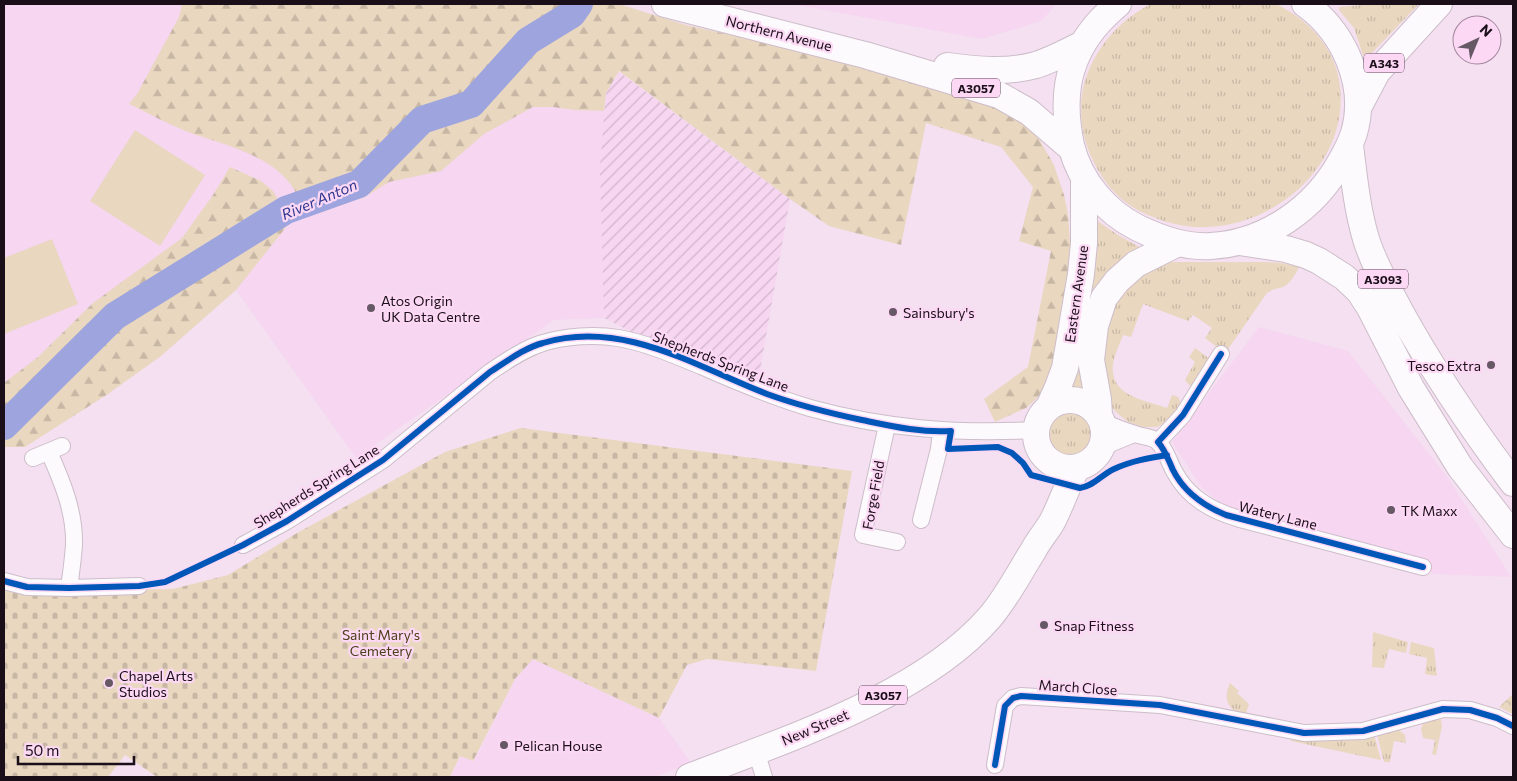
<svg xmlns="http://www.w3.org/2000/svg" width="1517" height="781" font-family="Commissioner,sans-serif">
	<defs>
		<pattern id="industrial-furrows" width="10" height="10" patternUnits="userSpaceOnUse" patternTransform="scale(1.25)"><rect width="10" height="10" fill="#f6d6f0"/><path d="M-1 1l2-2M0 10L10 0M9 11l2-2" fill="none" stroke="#d2b6cd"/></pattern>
		<pattern id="grass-tufts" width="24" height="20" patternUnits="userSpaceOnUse" patternTransform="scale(1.25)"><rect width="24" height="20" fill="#e9d7c0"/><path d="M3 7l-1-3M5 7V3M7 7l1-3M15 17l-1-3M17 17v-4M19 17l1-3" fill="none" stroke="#c7b7a4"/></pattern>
		<pattern id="forest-firs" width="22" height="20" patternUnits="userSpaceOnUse" patternTransform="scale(1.25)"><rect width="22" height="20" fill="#e9d7c0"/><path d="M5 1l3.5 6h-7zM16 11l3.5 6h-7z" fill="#c7b7a4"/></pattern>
		<pattern id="cemetery-stones" width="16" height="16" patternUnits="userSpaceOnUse" patternTransform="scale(1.25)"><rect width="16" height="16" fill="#e9d7c0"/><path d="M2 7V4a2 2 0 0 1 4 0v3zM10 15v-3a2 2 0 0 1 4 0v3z" fill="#c7b7a4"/></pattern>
		<pattern id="park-crowns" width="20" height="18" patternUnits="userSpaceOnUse" patternTransform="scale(1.25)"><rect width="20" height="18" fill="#e9d7c0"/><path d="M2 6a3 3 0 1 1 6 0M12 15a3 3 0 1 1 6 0" fill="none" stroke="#c7b7a4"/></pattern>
	</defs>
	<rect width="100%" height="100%" fill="#f4e0f0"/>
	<path fill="#f6d6f0" d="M4,4h546l68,67 -12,22 -6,74 4,151 -50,2 -198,138 -120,-168 -47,-46 -185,139z
		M792,4h265l-16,17 -59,18z
		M1259,327l89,24 100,127 63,99 -79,-3 -7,-12 -195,-50 -28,-24 -30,-46z
		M533,659l126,59 32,45 -37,14h-204l11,-22 13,6 41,-82z"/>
	<path fill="url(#industrial-furrows)" d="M618,71l172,128 -34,195 -152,-76 -4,-151 6,-74z"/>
	<path fill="url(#grass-tufts)" d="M1151,4h125c31,15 57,41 63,76 14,77 -58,145 -132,147 -21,1 -41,-4 -59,-12 -22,-9 -38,-24 -50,-45 -11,-19 -17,-39 -17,-61 0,-44 31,-86 70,-105z
		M1373,4h46l-52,54 -4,-3 -9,-27 -15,-18v-3z
		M1096,220l22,15 23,13 -17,14 -39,132 -16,-2z
		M1171,262h94l16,1 18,4c-4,8 -8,16 -16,20 -6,2 -11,2 -16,6l-39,56 -11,-2 -12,-9 7,-10 -19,-13 -5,6 -45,-17 -12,33 -8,-2c-3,9 -9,20 -10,29 -4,32 31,36 54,44l5,-13 6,2 3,6 -1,4 -13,15 -10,5h-14l-15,-5 -11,-9 -5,-6 -8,-24v-63l25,-38 30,-18z
		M1195,348l15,11 -18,27h-2l-5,-6 10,-18 -6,-5z
		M1043 434a27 27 0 1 1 54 0a27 27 0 1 1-54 0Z
		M1373,632l35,10 -2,11 -17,-4 -5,19 -12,-1z
		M1411,642l23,6 3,28 -12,-2 2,-16 -18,-4z
		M1230,683l9,8 -2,2 12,11 -4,12c-16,-6 -23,-15 -15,-33z
		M1440,716l2,10 -6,29 -4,-1 3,-14 -12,-2 -2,-9 3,-8z
		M1397,728l8,7 1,8 -12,-2 -4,21h-6l-8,-32z
		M1373,731l8,29 -90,-19 1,-6z"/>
	<path fill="url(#forest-firs)" d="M182,4h437l67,21 120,27 192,55 28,19 13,13 15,26 10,30 4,19 3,43 -19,114 -11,22 -7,8 -8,7 -31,14 -11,-23 44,-32 23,-116 -32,-10 14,-54 -32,-40 -75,-24 -25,122 -72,-19 -39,-27 -171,-128 -13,22 -2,18 -29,-1 -22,-3h-20l-49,27 -43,37 -52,11 -26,16 -60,15c-2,-5 -3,-12 -6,-18 -18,-39 -73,-50 -109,-63 -20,-8 -40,-19 -59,-28l8,-10 42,-77z
		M230,167l31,14 12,10 18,30 -55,69 -75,66 -53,38 -83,53h-21v-64l34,-26 55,-54 89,-65 31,-43z"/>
	<path fill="url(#cemetery-stones)" d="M521,428l331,43 -36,200 -109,-12 -20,6 -28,53 -126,-59 -18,20 -42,82 -13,-5 -10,21h-293l-32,-22 -17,22h-104v-194l105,7 64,-1 55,-14 69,-42 148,-81z"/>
	<path fill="url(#park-crowns)" d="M1513,694v20l-14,-7z"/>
	<path fill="#e9d7c0" d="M135,130l70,45 -45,71 -70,-45z
		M52,239l26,65 -74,30v-76z"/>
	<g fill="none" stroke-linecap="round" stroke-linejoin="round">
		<path stroke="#9ea4de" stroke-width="28" d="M4,426l111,-110 171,-106 73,-26 63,-64 49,-16 57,-63 44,-27 7,-10"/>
		<defs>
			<path id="street" d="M1102,422c11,4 22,9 33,12 7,3 16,2 22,7 9,8 11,19 17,30 14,27 38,40 66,48l183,48
				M887,425l-24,110 34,7
				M1158,442l25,-27 38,-61
				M1100,450l12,-7 22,-9
				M49,452c13,29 26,60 25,93 -1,14 -3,29 -5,43
				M33,458l29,-12
				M921,520l18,-71 2,-18
				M243,545l44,-24 96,-61 107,-88c15,-10 35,-24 53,-29 22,-7 52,-9 75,-5 29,5 56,17 83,28 36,16 72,31 109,42 76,21 148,26 226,22
				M4,581l23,6 42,1 70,-2
				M756,751l8,26
				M995,765l10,-59 8,-8 8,-2 139,9 144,28 59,-2 80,-22 27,1 27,8 16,8"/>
			<path id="primary" d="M665,4l200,51 134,40 30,17 43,37
				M1118,4c-8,7 -17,15 -24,24 -29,36 -32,74 -23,117 9,37 35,67 67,83 23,11 48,20 73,18 55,-3 104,-38 130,-85 5,-9 10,-18 13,-28 14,-48 -10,-101 -49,-129
				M947,66c29,4 60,7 89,-1 16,-5 32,-14 47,-21
				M1358,108l19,-36 62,-68
				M1350,145c4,32 7,64 16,94 8,26 22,49 34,72 34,62 71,116 113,172
				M1239,242l47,7 20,6 13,6 25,16 15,14 11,17 41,80 49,79 53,68
				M1036 434a34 34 0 1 1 68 0a34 34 0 1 1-68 0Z
				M1049,407l9,-20 7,-19 16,-94 3,-31v-66
				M1099,415l-1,-16 -7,-39 4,-34 9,-28 13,-17 19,-17 42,-21
				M689,777c95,-37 233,-81 301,-160 17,-20 29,-44 43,-66 5,-10 13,-19 19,-29 9,-17 15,-37 25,-54"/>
		</defs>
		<use href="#street" stroke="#cdbdca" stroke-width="18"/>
		<use href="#primary" stroke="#cdbdca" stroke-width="28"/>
		<use href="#street" stroke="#fdfafd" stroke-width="16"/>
		<use href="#primary" stroke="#fdfafd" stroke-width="26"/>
		<defs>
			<path id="cycleway" d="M1221,354l-38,61 -25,27c7,8 10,17 15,28 11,22 31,36 53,45l197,52
				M4,581l23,6 42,1 70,-2 26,-4 78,-37 44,-24 96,-61 107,-88c16,-10 34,-24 53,-29 79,-24 152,23 224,51 30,11 62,19 95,26 29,6 59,13 89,11l-3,18 50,-2 14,6 11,10 8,12 49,13c14,-2 21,-13 34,-19 17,-8 35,-11 53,-14
				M995,765l10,-59 8,-8 8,-2 139,9 144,28 59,-2 80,-22 27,1 27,8 16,8"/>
		</defs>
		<use href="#cycleway" stroke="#fcd8f5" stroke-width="9"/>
		<use href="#cycleway" stroke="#0057b8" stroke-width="6"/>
	</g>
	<g fill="#665864" stroke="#fcd8f5" stroke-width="2">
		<circle cx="371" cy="308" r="5"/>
		<circle cx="893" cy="312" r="5"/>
		<circle cx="1491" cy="365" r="5"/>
		<circle cx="1391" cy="510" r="5"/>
		<circle cx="1044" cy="625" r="5"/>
		<circle cx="109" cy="683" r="5"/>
		<circle cx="504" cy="745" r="5"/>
	</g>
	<g text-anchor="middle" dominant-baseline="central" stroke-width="4.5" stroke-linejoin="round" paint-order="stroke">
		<g fill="#fcd8f5" stroke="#5e4b5a" stroke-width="1">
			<rect x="1364" y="53.5" width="40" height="19" rx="4"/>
			<rect x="952" y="78.5" width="48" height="19" rx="4"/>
			<rect x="1358" y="269.5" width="50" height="19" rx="4"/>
			<rect x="859" y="685.5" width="48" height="19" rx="4"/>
		</g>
		<g font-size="12" font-weight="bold" fill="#1a0e18">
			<text x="1384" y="63">A343</text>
			<text x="976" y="88">A3057</text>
			<text x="1383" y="279">A3093</text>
			<text x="883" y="695">A3057</text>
		</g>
		<g font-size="14" fill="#1a0e18" stroke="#fcd8f5">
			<text transform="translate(779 33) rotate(14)">Northern Avenue</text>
			<text transform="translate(1076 294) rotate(-82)">Eastern Avenue</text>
			<text transform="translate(721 361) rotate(21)">Shepherds Spring Lane</text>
			<text transform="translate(316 486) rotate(-32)">Shepherds Spring Lane</text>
			<text transform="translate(873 495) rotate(-80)">Forge Field</text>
			<text transform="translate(1278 515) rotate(14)">Watery Lane</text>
			<text transform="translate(1078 687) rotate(4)">March Close</text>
			<text transform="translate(815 727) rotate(-23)">New Street</text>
		</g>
		<g font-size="14" fill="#1a0e18" stroke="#fcd8f5" text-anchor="start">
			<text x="381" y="300">Atos Origin<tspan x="381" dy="16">UK Data Centre</tspan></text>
			<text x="903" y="312">Sainsbury's</text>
			<text x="1481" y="365" text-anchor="end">Tesco Extra</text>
			<text x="1401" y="510">TK Maxx</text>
			<text x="1054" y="625">Snap Fitness</text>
			<text x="119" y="675">Chapel Arts<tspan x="119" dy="16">Studios</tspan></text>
			<text x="514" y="745">Pelican House</text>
		</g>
		<g font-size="14" fill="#4d411b" stroke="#fcd8f5">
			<text x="381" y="634">Saint Mary's<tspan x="381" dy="16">Cemetery</tspan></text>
		</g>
		<g font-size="15" font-style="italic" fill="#2e388f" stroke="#fcd8f5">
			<text transform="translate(319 199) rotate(-23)">River Anton</text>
		</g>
	</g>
	<rect width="1517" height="781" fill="none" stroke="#1a0e18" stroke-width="10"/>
	<g transform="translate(1477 40) rotate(44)"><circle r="24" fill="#fcd8f5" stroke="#a2879d"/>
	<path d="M0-4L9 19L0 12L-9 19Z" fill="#665864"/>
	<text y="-8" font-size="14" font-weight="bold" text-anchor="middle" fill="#1a0e18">N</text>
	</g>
	<path d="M18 756v8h116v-8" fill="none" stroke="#1a0e18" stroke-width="2.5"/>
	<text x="25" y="756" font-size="15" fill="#1a0e18" stroke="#fcd8f5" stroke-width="4" paint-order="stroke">50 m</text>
</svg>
